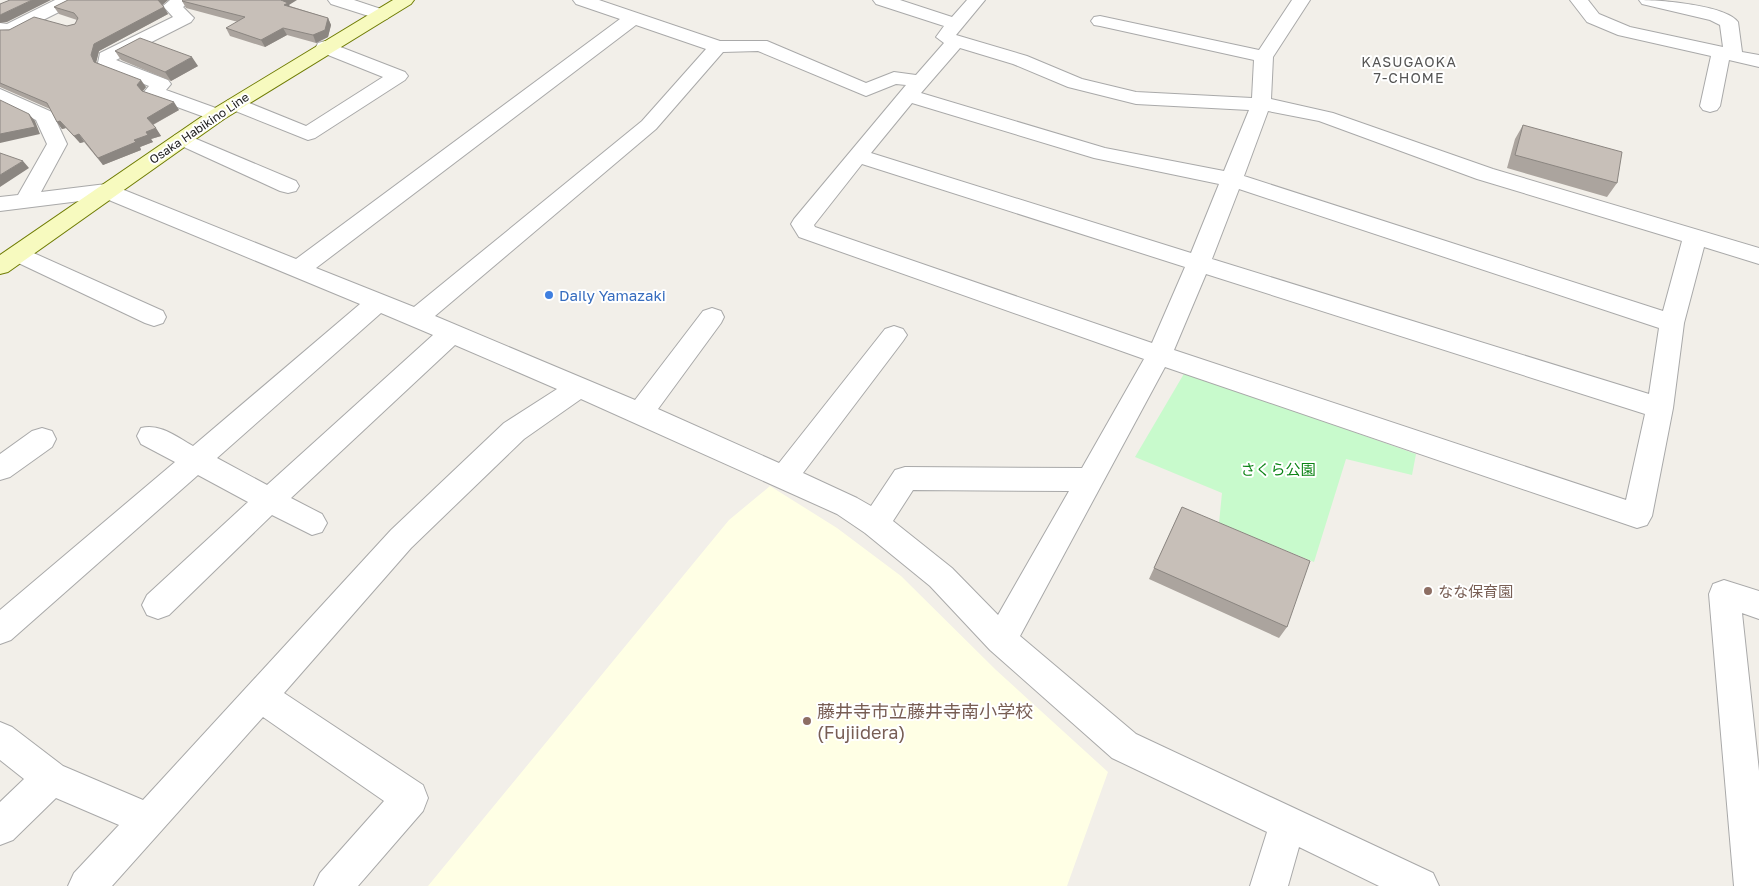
<svg xmlns="http://www.w3.org/2000/svg" width="1759" height="886" font-family="'Golos Text','Noto Sans JP',sans-serif">
	<rect width="100%" height="100%" fill="#f2efe9"/>
	<path fill="#ffffe5" d="M770,486l67,42 64,48 95,94 112,102 -41,114h-639l301,-366z"/>
	<path fill="#c8facc" d="M1185,372l231,82 -4,21 -66,-16 -32,103 -95,-39 3,-30 -87,-36z"/>
	<g fill="none" stroke-linecap="round" stroke-linejoin="round">
		<defs>
			<path id="street" d="M55,0h23l-3,4 -62,31h-13v-12l7,1z
				M170,0h22l-9,7 11,11 -3,4 -75,38 52,20 3,4 -5,6 58,21 3,4 -3,4 -7,2 -7,-2 -63,-23 -3,-4 5,-6 -49,-19 -2,-4 2,-10 73,-36 -10,-11z
				M328,0h26l33,11 3,4 -3,4 -6,1 -50,-16z
				M573,0h26l121,41h47l99,42 28,-11 22,3 28,-32 -8,-6 8,-11 -68,-22 -3,-4h27l52,17 15,-17h18l-29,35 71,21 55,23 54,13 116,6 2,-38 -154,-34 -6,-1 -3,-4 3,-4 6,-1 159,34 33,-50h18l-37,57 -2,42 62,14 160,56 266,79v16l-55,-17 -20,76 -11,85 -21,108 -5,9 -10,3 -472,-161 -145,269 116,98 297,139 6,13h-60l-80,-39 -11,39h-38l17,-54 -155,-74 -122,-108 -60,-64 -65,-53 -28,-19 -256,-115 -57,40 -113,109 -127,145 139,92 5,13 -5,13 -65,75h-44l6,-13 64,-72 -121,-84 -151,169h-44l6,-13 45,-48 -63,-27 -43,42 -13,5v-43l24,-23 -24,-19v-38l12,5 51,39 80,34 248,-270 113,-107 53,-34 -102,-44 -164,153 31,16 5,9 -5,9 -10,3 -40,-20 -103,100 -11,4 -11,-4 -5,-10 5,-10 101,-93 -50,-27 -187,165 -11,4v-34l175,-148 -34,-18 -4,-8 4,-8c19,-5 36,9 52,18l167,-142 -256,-106 -104,13v-14l18,-2 29,-51 -11,-24 -36,-18v-13l52,23 15,32 -26,48 65,-8 8,2 182,73 324,-240 -44,-15zM636,25l70,24 -64,72 -228,186 -98,-39zM960,48l53,16 55,23 68,17 113,6 -25,61 -119,-23 -184,-55zM758,51l108,45 30,-12 10,1 -112,134 -3,5 8,13 345,122 -62,109 -177,-1 -10,3 -24,36 -14,-8 -54,-25 100,-132 4,-6 -4,-6 -9,-3 -9,3 -106,134 -121,-54 63,-86 3,-6 -3,-6 -9,-3 -9,3 -68,89 -200,-84 221,-187 67,-77zM912,103l182,55 125,26 -28,69 -320,-100zM1268,111l51,10 158,58 205,62 -19,70 -419,-135zM862,164l323,103 -33,76 -337,-116 -1,-2zM1239,189l420,139 -10,66 -437,-135zM1206,274l439,140 -19,86 -452,-150zM381,313l52,22 -166,150 -50,-27zM913,490l156,1 -71,124 -46,-47 -59,-47z
				M1570,0h18l11,14 31,13 93,20 -3,-22 -10,-5 -68,-16 -3,-4c21,0 87,5 99,22l4,30 17,3v12l-30,-7 -9,46 -3,4 -7,2 -7,-2 -3,-4 11,-50 -93,-21 -31,-13z
				M325,41l80,31 3,4 -3,4 -90,58 -7,2 -80,-32 -3,-4 3,-4h14l64,26 77,-49 -65,-26 -2,-4 2,-4z
				M182,133l114,48 3,5 -3,5 -8,2 -8,-2 -105,-48 -3,-4 3,-4z
				M18,246l145,65 3,6 -3,6 -9,3 -9,-3 -135,-64 -4,-5 4,-5z
				M42,428l10,3 4,8 -4,8 -42,30 -10,3v-26l32,-23z
				M1724,580l35,11v28l-17,-6 17,158v115h-25l-25,-292 4,-10z"/>
			<path id="secondary" d="M393,0h21l-3,4 -187,115 -216,153 -8,2v-19l210,-144z"/>
		</defs>
		<use href="#street" stroke="#a9a9a9" stroke-width="2"/>
		<use href="#secondary" stroke="#707d05" stroke-width="2"/>
		<use href="#street" fill="#fff" fill-rule="evenodd"/>
		<use href="#secondary" fill="#f7fabf" fill-rule="evenodd"/>
	</g>
	<path fill="#aba49e" d="M68,0h100l-6,5 6,9 -69,37 -3,11 50,25 -3,4 36,19 -26,15 8,11 -10,3 2,3 -13,5 1,3 -38,15 -19,-23 -4,1 -14,-15 -4,1 -5,-7 -7,-13 -50,-22v-57l67,-4 8,-2 2,-4 -18,-6 -5,-7z
		M182,1l107,4 1,1 38,12 3,7 -3,12 -12,6 -29,-8 -22,12 -35,-11 -4,-8 12,-6 -52,-14z
		M115,51l83,15 -27,15 -50,-21z
		M1523,125l94,58 -10,14 -100,-29 8,-29z
		M1182,507l105,120 -8,11 -130,-59z"/>
	<path fill="#8b8681" d="M32,0h19l-44,22 -7,1v-8z
		M158,0h10l-7,6z
		M282,0h15l-8,5 2,5 -3,2z
		M164,7l4,7 -69,37 -3,12 -2,-1 -3,-7 3,-11z
		M328,18l3,7 -3,12 -12,6 -3,-8z
		M283,28l4,7 -22,12 -4,-7z
		M192,57l6,9 -27,15 -6,-9z
		M141,80l5,7 -4,5 -5,-7z
		M174,102l5,8 -27,15 -5,-7z
		M29,114l6,7 5,13 -40,9v-9z
		M60,121l6,7 -4,1 -5,-7z
		M156,128l5,8 -10,3 2,3 -13,5 1,3 -38,15 -5,-7 36,-18 12,-8z
		M79,134l5,8 -4,1 -6,-7z
		M23,161l6,7 -29,19v-12z"/>
	<path fill="#c7bfb8" stroke="#8b8681" d="M10,0h22l-32,15v-11z
		M68,0h90l6,7 -70,37 -3,11 3,7 47,18 -4,5 5,6 32,11 -27,16 9,10 -10,4 2,3 -14,5 2,2 -38,16 -19,-24 -5,2 -14,-15 -3,1 -10,-19 -47,-20v-53h9l25,-13 33,9 8,-2 3,-6 -4,-5 -20,-6z
		M183,0h99h-1l7,3 -4,2 44,13 -3,12 -12,5 -30,-7 -22,12 -35,-12 19,-11 -63,-16z
		M140,38l52,19 -27,15 -50,-21z
		M0,100l29,14 6,13 -35,7z
		M1523,125l99,27 -5,31 -102,-28z
		M0,153l23,8 -23,14z
		M1182,507l128,54 -23,66 -133,-59z"/>
	<circle fill="#3f7fe0" stroke="#fff" stroke-width="2" cx="549" cy="295" r="5"/>
	<g fill="#8d6e63" stroke="#fff" stroke-width="2">
		<circle cx="1428" cy="591" r="5"/>
		<circle cx="807" cy="721" r="5"/>
	</g>
	<g text-anchor="middle" dominant-baseline="central" stroke-width="4" stroke-linejoin="round" paint-order="stroke">
		<g font-size="12" fill="#222" stroke="#fff">
			<text transform="translate(199 128) rotate(-34)">Osaka Habikino Line</text>
		</g>
		<g font-size="14" letter-spacing="1" fill="#555" stroke="#fff">
			<text x="1409" y="61">KASUGAOKA<tspan x="1409" dy="16">7-CHOME</tspan></text>
		</g>
		<g font-size="15" fill="#366cbe" stroke="#fff" text-anchor="start">
			<text x="559" y="295">Daily Yamazaki</text>
		</g>
		<g font-size="15" fill="#0c8416" stroke="#fff">
			<text x="1278" y="469">さくら公園</text>
		</g>
		<g font-size="15" fill="#785e54" stroke="#fff" text-anchor="start">
			<text x="1438" y="591">なな保育園</text>
		</g>
		<g font-size="18" fill="#785e54" stroke="#fff" text-anchor="start">
			<text x="817" y="711">藤井寺市立藤井寺南小学校<tspan x="817" dy="21">(Fujiidera)</tspan></text>
		</g>
	</g>
</svg>
